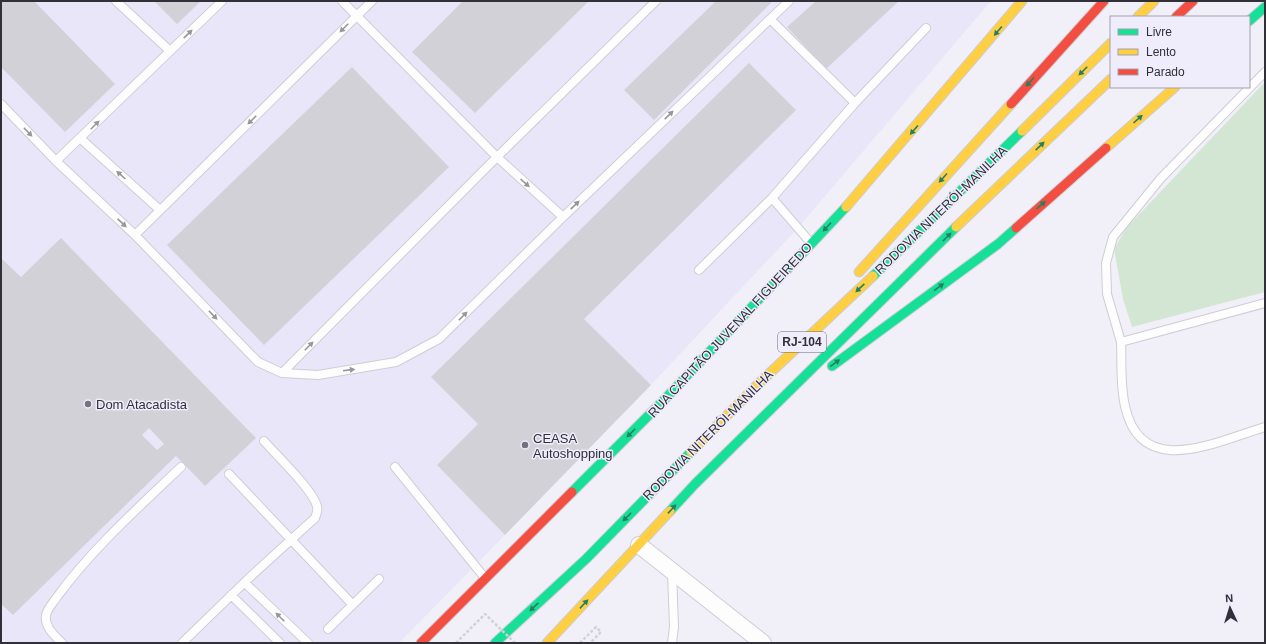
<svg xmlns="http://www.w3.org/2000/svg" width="1266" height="644" font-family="Helvetica,sans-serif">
	<rect width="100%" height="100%" fill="#f1f0f8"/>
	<path fill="#eae6f9" d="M1,1h990l-193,227 -147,157 -67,-66 -146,146 67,70 -106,108h-393l-5,-6z"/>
	<path fill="#d3e6d3" d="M1265,82v210l-133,35 -9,-28 -9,-50 13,-22z"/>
	<path fill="#d2d1d8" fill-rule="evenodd" d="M1,1h33l81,83 -50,48 -64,-65z
		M154,1h47l-24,23z
		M463,1h126l-114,112 -63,-61z
		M716,1h57l-119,119 -30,-30z
		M816,1h83l-73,68 -39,-42z
		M749,63l47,47 -212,209 67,66 -146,150 -68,-70 41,-41 -47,-47z
		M352,67l97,100 -185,178 -97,-100z
		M61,238l195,200 -51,48 -29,-30 -163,159 -12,-11v-344l1,-1 19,18zM149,428l15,16 -7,6 -15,-15z"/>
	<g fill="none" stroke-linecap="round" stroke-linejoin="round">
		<defs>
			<path id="lane" d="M116,1l54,50
				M342,1l155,156 66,60
				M1265,72l-104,106 -48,59 -7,26 1,31 14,48 144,-39
				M855,103l71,-75
				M1,104l55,57 79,74 123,127 24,11 215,-216 159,-156
				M81,139l79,71
				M56,161l166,-160
				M772,198l39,45
				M135,235l237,-234
				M699,270l73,-72 83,-95 -85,-84
				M1121,342c1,20 -1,43 4,64 16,75 92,35 140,21
				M282,373l36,2 78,-13 43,-23 124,-122 226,-216
				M395,467l90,111
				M229,474l123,130
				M672,572l2,55 -2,16
				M245,583l63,60
				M231,595l49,48
				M328,629l51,-50
				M62,643c-7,-7 -18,-16 -16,-28 1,-6 7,-12 11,-18 34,-47 82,-90 124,-130
				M182,643l67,-65 66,-60c2,-4 3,-7 2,-12 -5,-17 -40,-50 -53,-65"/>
			<path id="street" d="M639,545l124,98"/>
			<path id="fast" d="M1249,21l16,-14
				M873,276l149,-145
				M832,366l166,-122 18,-16
				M572,492l92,-92 182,-193
				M670,511l25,-27 261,-257
				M495,643l91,-84 105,-107"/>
			<path id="slow" d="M1138,17l16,-16
				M1022,131l89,-88
				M1106,148l69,-61
				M846,207l176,-206
				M956,227l155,-148
				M859,272l152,-168
				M691,452l65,-66 117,-110
				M547,643l123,-132"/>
			<path id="jam" d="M1176,17l17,-16
				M1011,104l93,-103
				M1016,228l90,-80
				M421,643l151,-151"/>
		</defs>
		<use href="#lane" stroke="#cecdd4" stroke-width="10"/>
		<use href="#street" stroke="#cecdd4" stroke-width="18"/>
		<use href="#fast" stroke="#cecdd4" stroke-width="11"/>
		<use href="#slow" stroke="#cecdd4" stroke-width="11"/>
		<use href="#jam" stroke="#cecdd4" stroke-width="11"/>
		<path stroke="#d2d1d4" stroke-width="2.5" stroke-dasharray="3 2" stroke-linecap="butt" d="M580,643l16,-16 5,5 -11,11"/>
		<use href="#lane" stroke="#fdfdfe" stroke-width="8"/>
		<use href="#street" stroke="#fdfdfe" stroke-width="16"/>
		<use href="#fast" stroke="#16e098" stroke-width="9"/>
		<use href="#slow" stroke="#ffcf43" stroke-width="9"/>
		<use href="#jam" stroke="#f24e42" stroke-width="9"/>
		<path stroke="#d2d1d4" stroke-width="2.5" stroke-dasharray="3 2" stroke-linecap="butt" d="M456,643l29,-29 30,29"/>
	</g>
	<defs><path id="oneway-solid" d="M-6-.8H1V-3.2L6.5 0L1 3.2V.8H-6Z"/></defs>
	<g fill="#97969a">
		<use href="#oneway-solid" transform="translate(344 28) rotate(135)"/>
		<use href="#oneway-solid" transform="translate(188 34) rotate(-44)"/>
		<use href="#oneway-solid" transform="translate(669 115) rotate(-44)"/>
		<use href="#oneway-solid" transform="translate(252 120) rotate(135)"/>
		<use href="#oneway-solid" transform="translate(95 125) rotate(-45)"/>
		<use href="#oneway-solid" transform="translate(28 132) rotate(46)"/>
		<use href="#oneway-solid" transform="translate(121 175) rotate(-138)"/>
		<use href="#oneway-solid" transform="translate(525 183) rotate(42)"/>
		<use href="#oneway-solid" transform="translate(575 205) rotate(-44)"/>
		<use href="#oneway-solid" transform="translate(122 223) rotate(43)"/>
		<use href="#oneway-solid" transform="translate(213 315) rotate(46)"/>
		<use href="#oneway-solid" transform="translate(463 316) rotate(-45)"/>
		<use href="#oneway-solid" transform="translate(309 346) rotate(-45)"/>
		<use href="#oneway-solid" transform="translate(349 370) rotate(-7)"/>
		<use href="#oneway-solid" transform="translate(280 617) rotate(-135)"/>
	</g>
	<g fill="#257f63">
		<use href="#oneway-solid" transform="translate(998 31) rotate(130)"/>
		<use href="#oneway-solid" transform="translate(1083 71) rotate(135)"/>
		<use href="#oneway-solid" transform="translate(1030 82) rotate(132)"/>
		<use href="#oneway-solid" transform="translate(1138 119) rotate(-42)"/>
		<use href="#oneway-solid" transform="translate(914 130) rotate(131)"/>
		<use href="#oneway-solid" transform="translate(1040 146) rotate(-43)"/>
		<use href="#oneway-solid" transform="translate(943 178) rotate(132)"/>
		<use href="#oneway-solid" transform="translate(1041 205) rotate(-42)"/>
		<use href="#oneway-solid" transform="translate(827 227) rotate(133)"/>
		<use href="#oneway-solid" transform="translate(947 237) rotate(-45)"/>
		<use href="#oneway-solid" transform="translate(939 287) rotate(-36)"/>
		<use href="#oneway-solid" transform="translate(860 288) rotate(137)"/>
		<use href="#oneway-solid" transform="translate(835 363) rotate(-36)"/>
		<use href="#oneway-solid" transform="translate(631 433) rotate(135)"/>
		<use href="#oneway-solid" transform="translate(672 509) rotate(-47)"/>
		<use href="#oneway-solid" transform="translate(627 517) rotate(135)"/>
		<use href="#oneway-solid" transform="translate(584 604) rotate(-47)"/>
		<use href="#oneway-solid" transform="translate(534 607) rotate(137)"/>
	</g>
	<g fill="#74737b" stroke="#efecfc" stroke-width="1.5">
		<circle cx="88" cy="404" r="4"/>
		<circle cx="525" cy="445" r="4"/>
	</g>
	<g text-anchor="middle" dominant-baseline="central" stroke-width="3" stroke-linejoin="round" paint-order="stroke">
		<rect fill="#efecfc" stroke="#6a6872" stroke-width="1" x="778" y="332" width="48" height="20" rx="3"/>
		<g font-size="12" font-weight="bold" fill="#312f37">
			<text x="802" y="342">RJ-104</text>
		</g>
		<g font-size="13" fill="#312f37" stroke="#efecfc">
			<text transform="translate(941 210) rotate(-44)">RODOVIA NITERÓI-MANILHA</text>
			<text transform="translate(730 330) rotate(-47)">RUA CAPITÃO JUVENAL FIGUEIREDO</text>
			<text transform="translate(708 435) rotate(-45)">RODOVIA NITERÓI-MANILHA</text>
		</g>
		<g font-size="13" fill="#312f37" stroke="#efecfc" text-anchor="start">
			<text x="96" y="404">Dom Atacadista</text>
			<text x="533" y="438">CEASA<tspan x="533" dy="15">Autoshopping</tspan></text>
		</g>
	</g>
	<rect width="1266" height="644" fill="none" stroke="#312f37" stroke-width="4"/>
	<rect x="1110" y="16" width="140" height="72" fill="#efecfc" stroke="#a3a0ad"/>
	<rect x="1118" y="29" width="20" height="6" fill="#16e098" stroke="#a3a0ad"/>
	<text x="1146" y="36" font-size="12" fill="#312f37">Livre</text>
	<rect x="1118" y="49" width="20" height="6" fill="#ffcf43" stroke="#a3a0ad"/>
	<text x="1146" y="56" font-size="12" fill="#312f37">Lento</text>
	<rect x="1118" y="69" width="20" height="6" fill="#f24e42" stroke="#a3a0ad"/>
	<text x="1146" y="76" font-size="12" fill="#312f37">Parado</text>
	<g transform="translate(1230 608) rotate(356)" stroke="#efecfc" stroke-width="3" paint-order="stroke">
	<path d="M0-3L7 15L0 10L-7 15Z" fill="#312f37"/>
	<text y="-6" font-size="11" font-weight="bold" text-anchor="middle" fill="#312f37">N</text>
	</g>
</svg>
